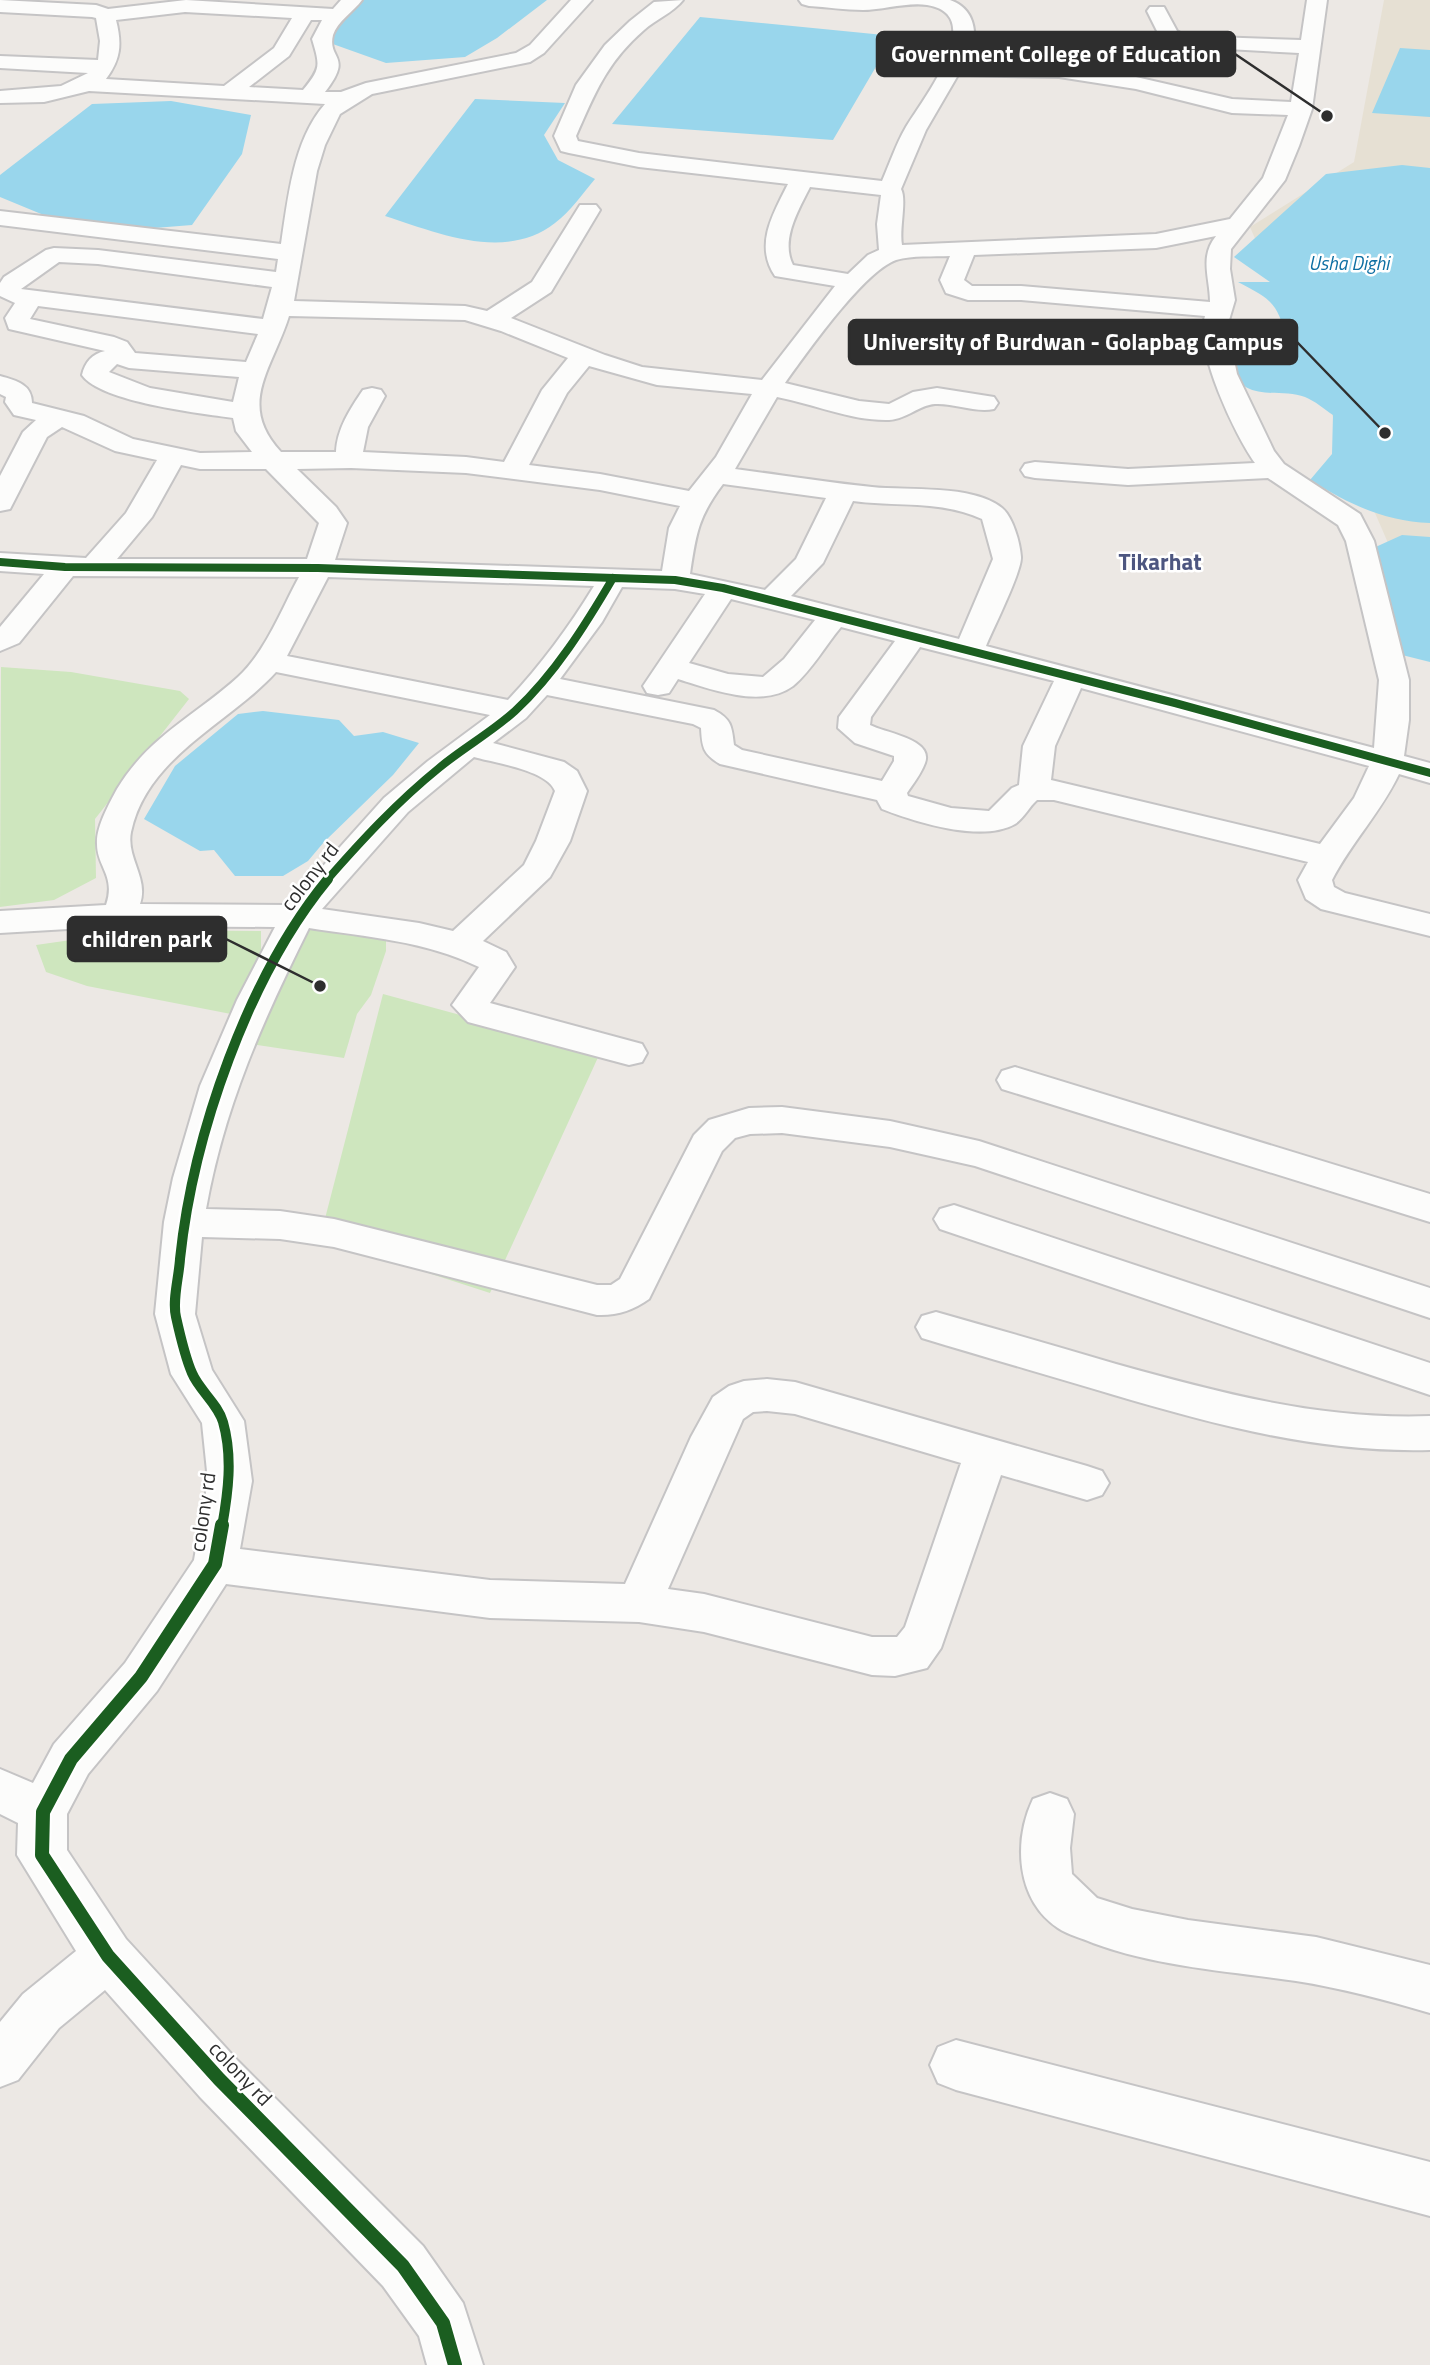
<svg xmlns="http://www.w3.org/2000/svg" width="1430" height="2365" font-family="'Titillium Web',sans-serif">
	<rect width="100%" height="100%" fill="#ece8e4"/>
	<path fill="#e6e0d3" d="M1384,0h46v639l-180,-412 104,-65z"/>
	<path fill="#cee6be" d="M1,667l70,5 109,19 9,8 -94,120 1,59 -42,22 -54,7z
		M301,921l85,12v18l-15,44 -14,19 -13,44 -94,-14z
		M141,930l120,1v19l-30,64 -144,-28 -41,-14 -10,-27z
		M383,994l217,59 -110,240 -170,-55z"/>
	<path fill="#99d6ec" d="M358,0h189l-50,38 -32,19 -79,6 -56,-20 1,-18z
		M700,17l194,19 -61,104 -221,-16z
		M1400,48l30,2v67l-58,-4z
		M475,99l90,4 -21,32 14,25 37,19c-12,14 -25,33 -40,44 -50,39 -117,10 -170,-7z
		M171,101l80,14 -9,39 -50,71 -50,4 -79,-6 -63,-26v-22l92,-71z
		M1402,165l28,3v355c-47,-2 -81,-19 -120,-43l22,-26 1,-39c-9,-6 -18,-14 -28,-18 -26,-10 -67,8 -72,-34l18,-4 36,-19c-10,-38 -15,-40 -49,-58h32l-36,-25 92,-83z
		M1402,535l28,2v125l-40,-10 -21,-102z
		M263,711l76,9 15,16 29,-4 36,11 -26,32 -69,67 -16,19 -25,15h-48l-21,-26 -14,1 -56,-32 31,-53 63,-52z"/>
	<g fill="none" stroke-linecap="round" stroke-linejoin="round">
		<defs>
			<path id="minor" d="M0,0l96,5 12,4 78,-9 147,9 8,-9h21c-8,11 -25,22 -29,35 -6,25 21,20 -8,57h16l25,-9 150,-30 14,-8 41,-45h21l-48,53 -14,9 -158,32 -32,20 -15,31 -8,26 -23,130 171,5 22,5 45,-29 48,-77h16l4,5 -49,82 -40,26 94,37 37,12 120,13 73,-94 -60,-10c-21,-31 -2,-62 13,-92l-149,-17 -70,-14 -8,-2 -7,-15 22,-51 29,-40 25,-24 24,-19 29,-2c-9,12 -28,20 -39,30 -37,32 -49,63 -68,106l2,5 61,12 243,28c8,-18 14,-37 24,-54 16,-27 84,-112 21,-122 -20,-3 -44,5 -64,5 -18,0 -36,-3 -54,-4l-7,-2 -3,-4h151c27,9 30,40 16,63l93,2 77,12 96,22 59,3 8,-49 -125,-7 -13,-7 -14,-28 3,-4h14l13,24 8,5 116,4 6,-40h20l-15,109 -13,37 -14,34 -54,69 -1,20 5,31 -8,27 10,47 37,77 10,13 76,50 14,27 35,139v40l-5,36 26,7v20l-31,-9c-18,38 -48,69 -67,106l2,7 11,6 85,21v22l-109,-27 -15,-10 -8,-19 10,-18 -254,-62h-17c-8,7 -13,18 -22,24 -33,19 -100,-2 -133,-15l-5,-9 -157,-36c-17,-10 -18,-17 -19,-36l-8,-4 -146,-29 -21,23 -33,25 71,19 13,9 10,20 -17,50 -20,36 -67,64 23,11 9,15 -25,36 152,41 5,9 -5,9 -13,3 -161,-43 -16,-17 27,-38c-53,-26 -112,-30 -170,-39 -46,92 -85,179 -103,281l74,2 54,8 263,66h14l9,-6 74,-144 15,-15 40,-12 33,-1 108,14 89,20 451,147v30l-455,-152 -85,-19 -108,-14 -32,1 -15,4 -13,13 -73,148c-15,11 -33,17 -52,16l-263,-68 -54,-8 -78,-2 -7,77 17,56 32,51 8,60 -12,68 250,31 135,4 66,-147 22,-40 16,-11 15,-5 23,-2 28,3 292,84 15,5 7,12 -7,12 -15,5 -86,-25 -60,173 -14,20 -32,8 -23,-1 -168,-43 -65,-10 -149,-4 -264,-34 -69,107 -69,83 -21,40v36l59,89 112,122 185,185 40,57 20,62h-56l-8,-29 -36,-50 -183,-189 -95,-107 -46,38 -41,52 -18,7v-65l23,-28 53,-43 -59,-96 1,-32 -18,-9v-45l33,14 21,-39 71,-81 69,-103 14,-79 -6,-58 -31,-49 -16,-60 9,-92 9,-44 27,-92 37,-86 38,-73 -156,-1 -119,7v-22l106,-6c10,-29 -9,-38 -9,-61 -1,-17 12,-40 20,-55 32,-53 78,-73 121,-112 28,-26 43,-67 61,-100l-226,-1 -54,67 -19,8v-24l44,-53 -44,-3v-18l86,5 40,-45 31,-53 -42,-9 -53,-24 -15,10 -37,72 -10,2v-35l23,-44 13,-12 -22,-5 -9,-13 1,-5 -6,-3v-18c18,5 32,9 32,27l52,13 49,23 67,14 52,-1 -16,-21 -3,-13c-34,-5 -132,-16 -151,-43 3,-13 10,-21 23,-24l-96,-22 -4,-11 10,-15 -15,-7v-13l4,-6 42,-27 8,-2 44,2 178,22 2,-13 -278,-34v-14l281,33c7,-45 12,-104 44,-140l-236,-13 -45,11 -44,1v-12l61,-5 27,-13 -88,-5v-12l98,4 2,-19 -4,-23 -4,-1 -92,-5zM185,12l107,6 -18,30 -50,38 -118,-7c15,-20 16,-35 10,-59zM311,20h11l-10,19c8,27 9,29 -9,51l-54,-3 40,-31zM958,75l101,2 77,12 96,24 56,2 -25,63 -33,41 -74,15 -254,11c-3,-16 5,-45 -1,-56l25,-59zM810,187l71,8 -4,29 2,26 -11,5 -20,19 -55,-9c-13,-25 6,-56 17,-78zM1216,236c-17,21 -6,42 -6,66l-189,-16h-49l-8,-6 10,-25 182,-7zM950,256l-10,24 6,13 22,7h53l184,16c-11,33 30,119 50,147l-127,6 -93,-7 -10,2 -4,6 4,6 10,2 93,7 140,-7 70,47 8,16 33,139 -5,68 -388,-102c7,-17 36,-75 35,-89 -1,-14 -8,-40 -19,-49 -30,-24 -93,-17 -130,-21 -46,-5 -91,-12 -137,-18l42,-72c37,7 74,24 112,23 18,-1 30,-15 46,-16 20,-1 40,9 59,5l4,-6 -4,-6 -57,-9 -24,4 -24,12 -30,-3 -74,-18c21,-29 79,-112 111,-123 17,-5 37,-3 54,-4zM59,262l39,2 174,23 -9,32 -242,-30zM38,306l220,28 -12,28 -111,-9 -8,-11 -13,-5 -84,-18zM289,316l176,4 36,11 67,27 -26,32 -38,72 -38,-5 -103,-5 5,-25 17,-31 -4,-6 -9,-2 -9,2c-13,19 -26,39 -27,62h-55c-45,-48 -8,-84 8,-136zM117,364l12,4 110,9 -6,25 -83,-14 -41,-16zM589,366l68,19 95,9 -36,63 -27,34 -89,-17 -71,-9 38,-72zM181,465l19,4h66l53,54 -12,36h-190l35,-42zM351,468l115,5 134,17 80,16 -11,22 -7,43 -327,-11 12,-37 -11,-16 -39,-38zM723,484l103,14 -30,61 -31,31 -75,-16c6,-40 8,-57 33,-90zM853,501c43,6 88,-1 129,18l11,40 -34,80 -168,-43 32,-33zM328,577l266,9c-25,41 -53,79 -86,114l-221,-44zM622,587l53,2 30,5 -62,92 4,7 11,2 11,-2 9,-14c32,10 84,30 115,7 19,-16 32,-40 48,-59l54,14 -56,76 -1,11 17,15 39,13v5l-12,20 -140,-31 -8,-5c-2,-19 -3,-26 -20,-35l-154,-31 42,-57zM731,599l84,21 -31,39 -21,18 -35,-3 -39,-11zM920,647l134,34 -31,65 -4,39 -7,3 -23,23 -38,-3 -43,-12 -1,-3c6,-9 14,-19 18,-30 9,-24 -40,-30 -55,-38l1,-8zM276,672l214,43 -62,46 -44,37 -96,107 -148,-1c9,-26 -14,-46 -9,-72 16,-76 98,-108 145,-160zM1081,688l288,78 -15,32 -34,46 -269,-64 4,-34zM474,757c21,6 73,13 81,34l-19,50 -12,24 -71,66 -34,-8 -97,-14 86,-97zM767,1411l28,3 166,49 -56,164 -8,10h-25l-168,-43 -36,-5 75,-170 10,-7z
				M1015,1067l415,127v28l-428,-133 -5,-9 5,-9z
				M954,1205l476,158v32l-490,-166 -6,-10 6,-10z
				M936,1312c60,17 120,34 180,52 104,29 205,56 314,52v34c-111,3 -214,-25 -319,-56 -63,-19 -127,-37 -189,-56l-6,-11 6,-11z
				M1050,1793l17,6 7,15 -4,34 2,26 25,24 35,11 56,11 128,17 114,28v48c-44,-13 -89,-25 -134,-32 -68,-10 -138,-14 -203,-38 -11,-5 -25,-8 -35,-15 -42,-28 -45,-87 -25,-129z
				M956,2040l474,122v54l-474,-126 -18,-7 -8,-18 8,-18z"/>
		</defs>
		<use href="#minor" stroke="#c5c4c5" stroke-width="4"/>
		<use href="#minor" fill="#fcfcfb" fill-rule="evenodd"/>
		<defs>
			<path id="cycleway-far2" d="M0,562l65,5 253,1 357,12 48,8 452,115 255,70
				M326,881c35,-40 71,-79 113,-113 24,-20 53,-36 76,-57 40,-37 71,-87 98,-133"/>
			<path id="cycleway-far1" d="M222,1527c6,-34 11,-70 1,-105 -5,-18 -24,-32 -31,-49 -7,-16 -12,-38 -16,-56 -4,-17 3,-40 4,-58 13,-124 68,-283 148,-380"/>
			<path id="cycleway" d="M222,1525l-7,39 -74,113 -70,82 -28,53 -1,43 66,101 111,123 184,187 40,57 12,42"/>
		</defs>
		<use href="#cycleway-far2" stroke="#fff" stroke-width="11"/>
		<use href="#cycleway-far1" stroke="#fff" stroke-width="15"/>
		<use href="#cycleway" stroke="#fff" stroke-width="18"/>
		<use href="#cycleway-far2" stroke="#1b5e20" stroke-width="8"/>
		<use href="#cycleway-far1" stroke="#1b5e20" stroke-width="10"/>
		<use href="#cycleway" stroke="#1b5e20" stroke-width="14"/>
	</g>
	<g text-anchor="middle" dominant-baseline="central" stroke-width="5" stroke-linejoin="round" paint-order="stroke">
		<g font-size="19" font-style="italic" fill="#0d6fa3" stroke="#fff">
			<text x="1349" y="262">Usha Dighi</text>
		</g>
		<g font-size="21" fill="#2e2e2e" stroke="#fff">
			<text transform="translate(309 876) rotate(-52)">colony rd</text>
			<text transform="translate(202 1512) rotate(-82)">colony rd</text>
			<text transform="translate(241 2073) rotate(46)">colony rd</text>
		</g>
		<g font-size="23" font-weight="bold" fill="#4d5680" stroke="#fff">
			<text x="1160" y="561">Tikarhat</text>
		</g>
	</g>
	<path fill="none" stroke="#2e2e2e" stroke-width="2.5" d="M1327 116L1235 54M1385 433L1297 342M320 986L226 939"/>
	<g fill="#2e2e2e" stroke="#fff" stroke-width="2.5">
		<circle cx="1327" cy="116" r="7"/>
		<circle cx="1385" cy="433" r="7"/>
		<circle cx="320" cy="986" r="7"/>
	</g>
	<g fill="#2e2e2e" stroke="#2e2e2e" stroke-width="2.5">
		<rect x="877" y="32" width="358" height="44" rx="7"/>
		<rect x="849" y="320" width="448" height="44" rx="7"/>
		<rect x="68" y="917" width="158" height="44" rx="7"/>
	</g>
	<g font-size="23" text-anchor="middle" font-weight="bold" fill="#fff">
		<text x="1056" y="62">Government College of Education</text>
		<text x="1073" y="350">University of Burdwan - Golapbag Campus</text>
		<text x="147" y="947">children park</text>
	</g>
</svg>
